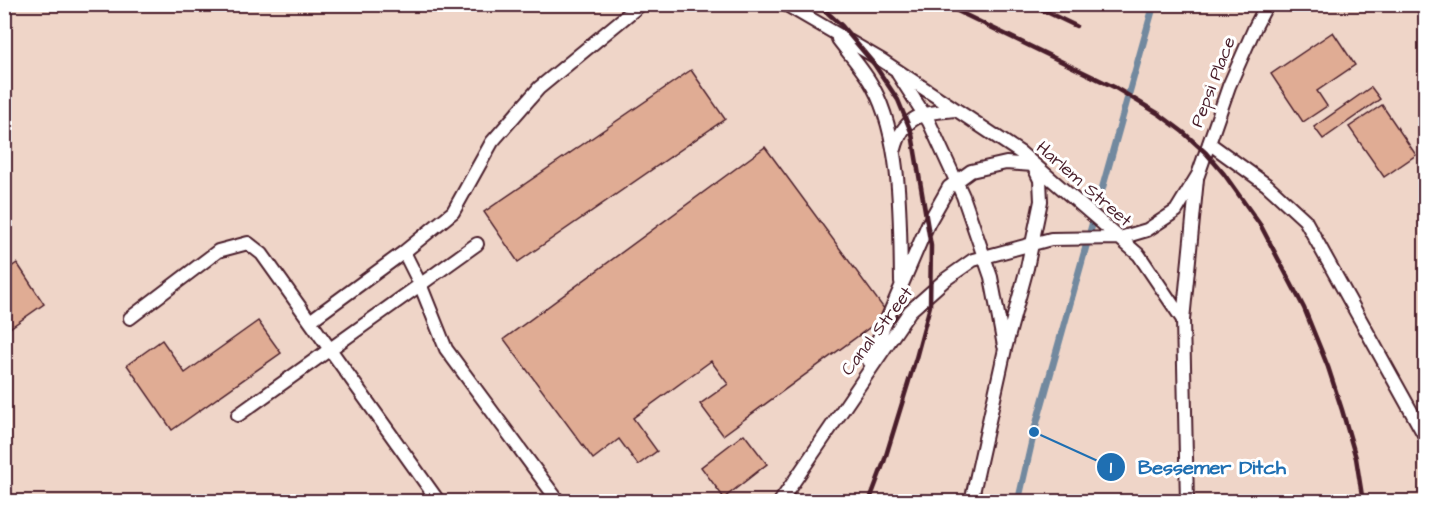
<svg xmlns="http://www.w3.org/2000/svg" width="1430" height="506" font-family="'Architects Daughter',sans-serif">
	<rect width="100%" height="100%" fill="#f6e6df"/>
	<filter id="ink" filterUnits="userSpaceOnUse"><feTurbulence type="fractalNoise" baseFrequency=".0167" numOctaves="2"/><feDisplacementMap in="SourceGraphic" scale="12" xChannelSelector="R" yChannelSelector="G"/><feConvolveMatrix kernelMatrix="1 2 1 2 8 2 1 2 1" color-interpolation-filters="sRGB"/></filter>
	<g filter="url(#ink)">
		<path fill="#efd5c8" d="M5,5h1420v496h-1420z"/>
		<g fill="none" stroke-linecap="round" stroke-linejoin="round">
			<path stroke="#72899f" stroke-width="7" d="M1018,502l16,-70 120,-428"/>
		</g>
		<path fill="#e0ac94" stroke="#4a1f2b" stroke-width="1.5" d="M1333,32l22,33 -38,26 10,15 -24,16 -32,-48z
			M691,70l34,49 -207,143 -34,-50z
			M1371,87l9,12 -57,40 -9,-12z
			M1382,105l34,50 -32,22 -35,-50z
			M765,147l123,167 -165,121 -23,-31 28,-20 -17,-23 -78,57 24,33 -19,14 -19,-26 -26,20 -89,-120z
			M17,263l27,41 -40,28v-60z
			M258,321l23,32 -109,77 -45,-65 35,-25 23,33z
			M744,434l23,30 -43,34 -23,-31z"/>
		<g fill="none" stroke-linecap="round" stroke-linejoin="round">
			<defs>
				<path id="lane" d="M785,4l98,57 138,92 118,102 44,65 4,182
					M838,39c11,15 26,31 35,48 29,53 27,135 28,195
					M898,74l31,48 34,74 28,81 13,69
					M1209,143l58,42 38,35 121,218
					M895,149c9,-35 29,-36 60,-39
					M404,252l16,32 26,65 113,153
					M130,318l88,-67 30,-8 14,11 177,248
					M1183,320l14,-141
					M310,321l94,-69 49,-40 39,-70 47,-54 102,-84
					M869,361l59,-137 21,-37 22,-16 35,-8 27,2 7,15 1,21 -14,67 -22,81 -34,153
					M238,415l239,-171
					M780,502l130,-191 36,-32 27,-19 78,-21 69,-1 27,-8 29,-19 22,-36 31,-89 26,-59 12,-23"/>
			</defs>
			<use href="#lane" stroke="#4a1f2b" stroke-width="16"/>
			<use href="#lane" stroke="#fff" stroke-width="12"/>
			<path stroke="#4a1f2b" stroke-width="4.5" d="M818,4l24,22 32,38 24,36 14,34 19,112 -1,60 -14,52 -32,104 -15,40
				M943,4l171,83 45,27 24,18 23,21 18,21 37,52 43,82 24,59 14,43 14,48 7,44
				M1030,4l46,22"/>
		</g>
	</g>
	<g text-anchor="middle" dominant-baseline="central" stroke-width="6" stroke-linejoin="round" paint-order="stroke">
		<g font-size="18" fill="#4a1f2b" stroke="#fff">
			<text transform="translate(1213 82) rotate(-69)">Pepsi Place</text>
			<text transform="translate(1084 184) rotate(41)">Harlem Street</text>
			<text transform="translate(877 331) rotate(-53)">Canal Street</text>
		</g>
	</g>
	<path fill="none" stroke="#1f6fb2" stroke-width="2" d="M1034 432L1111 467"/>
	<g fill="#1f6fb2" stroke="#fff" stroke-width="2">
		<circle cx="1034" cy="432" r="6"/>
		<circle cx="1111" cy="467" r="15"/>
	</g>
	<g font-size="18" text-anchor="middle" font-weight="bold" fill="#fff">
		<text x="1111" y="473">1</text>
	</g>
	<g font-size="20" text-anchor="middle" font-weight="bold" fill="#1f6fb2" stroke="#fff" stroke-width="6" stroke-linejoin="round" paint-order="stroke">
		<text x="1212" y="474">Bessemer Ditch</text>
	</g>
	<rect width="1430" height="506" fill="none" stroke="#fff" stroke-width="24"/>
	<rect x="12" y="12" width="1406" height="482" fill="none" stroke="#4a1f2b" stroke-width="2" filter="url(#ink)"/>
</svg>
